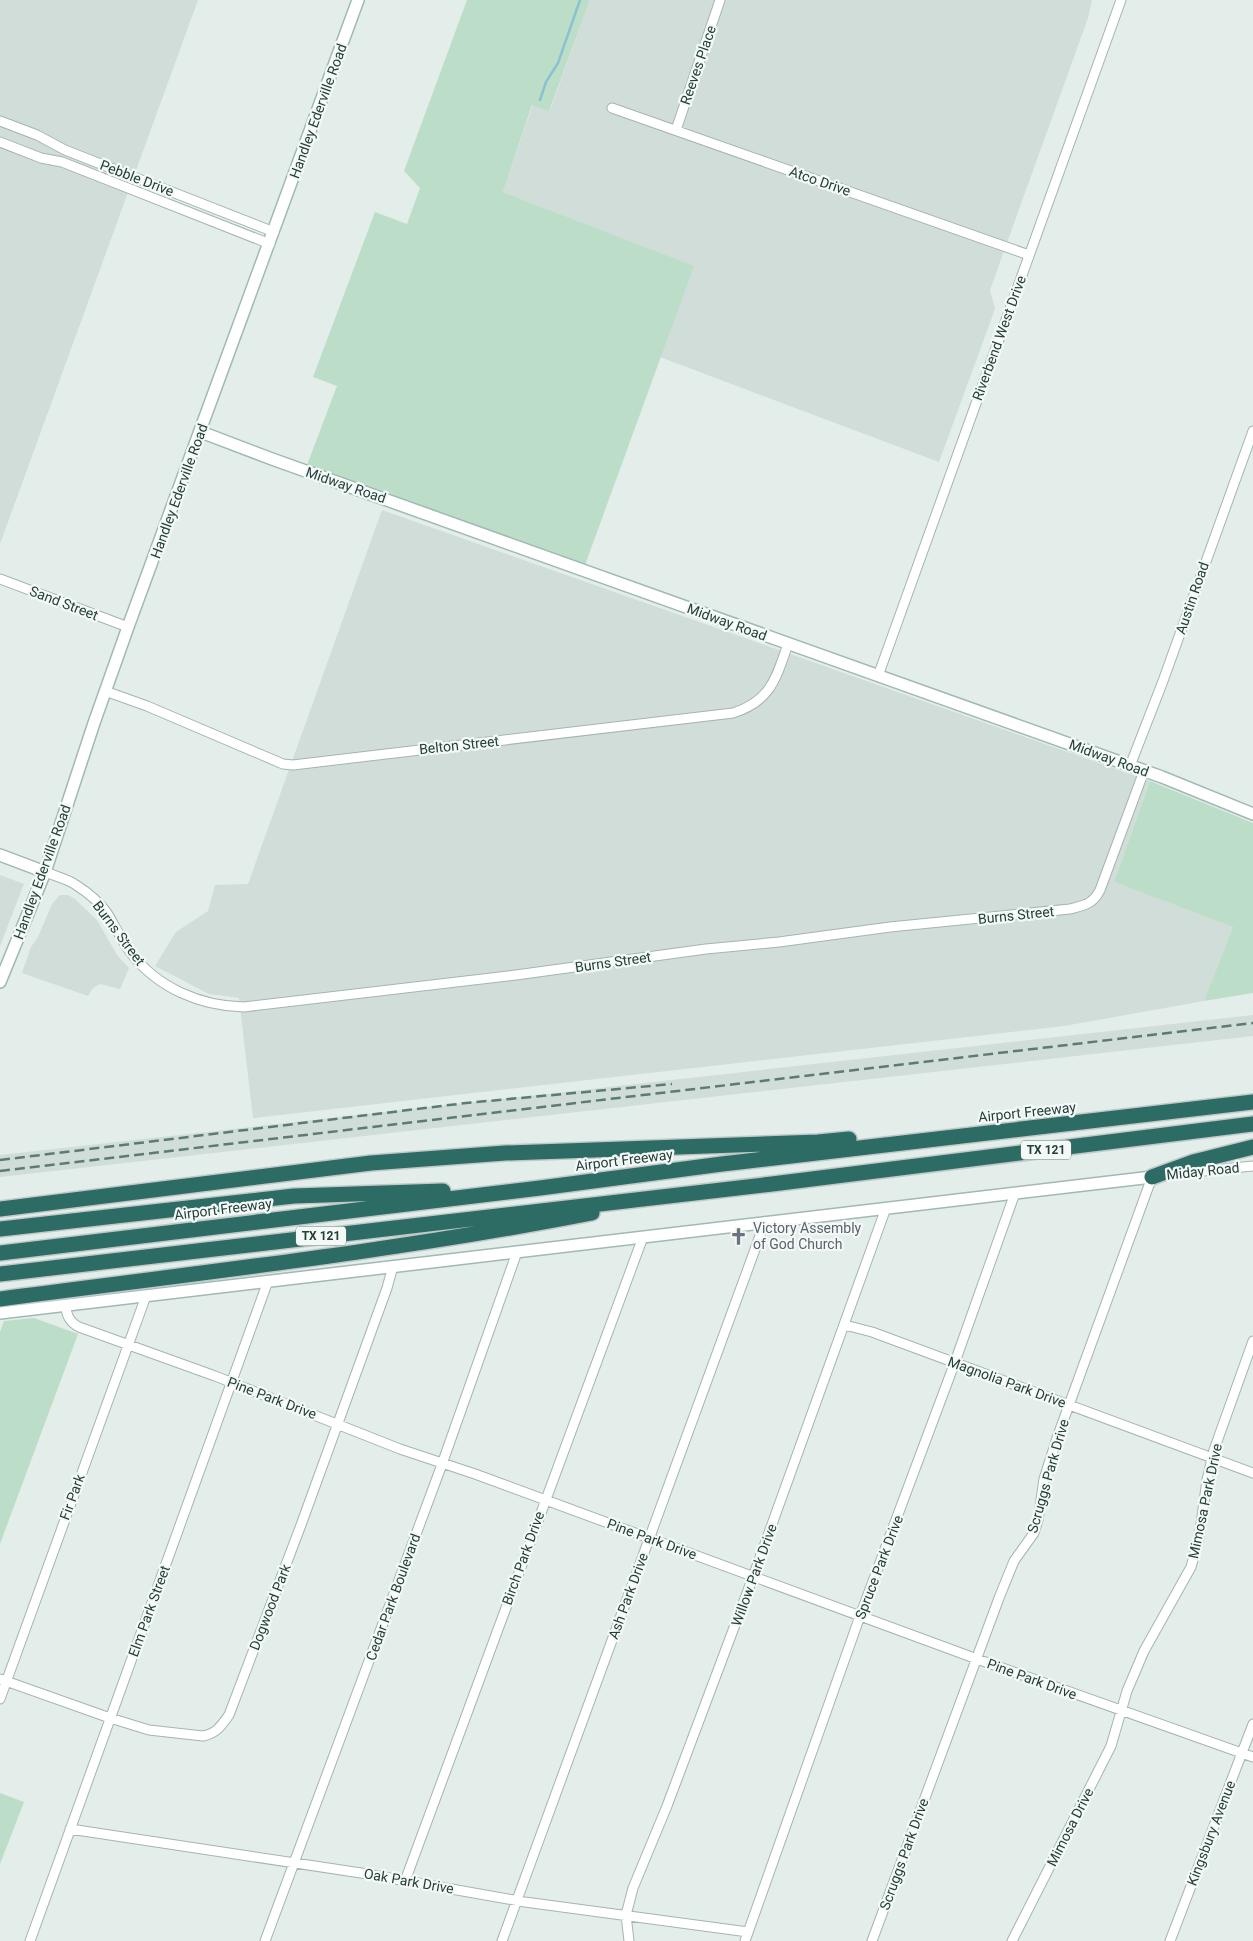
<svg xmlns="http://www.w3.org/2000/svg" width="1253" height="1941" font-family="Roboto,sans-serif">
	<rect width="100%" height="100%" fill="#e3ede9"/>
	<path fill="#d1ddd9" d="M0,0h198l-198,544z
		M590,0h502l-4,18 -98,272 5,19 -56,153 -279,-105 33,-91 -190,-74 30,-88 17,6z
		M382,510l768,271 -36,101 119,45 -29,74 -140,25 -811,92 -14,-120 -30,-4 -54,-28 21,-34 32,-21 7,-26 33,-1z
		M0,875l24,9 -24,62z
		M60,895h8l7,4 22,21 20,35 12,13 -9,21 -20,-5 -7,4 -5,8 -66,-23 9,-26 7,-10 14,-33z
		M1253,1015v21l-1253,141v-22z"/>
	<path fill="#bcdec8" d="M467,0h123l-41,111 -17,-6 -29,87 191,74 -109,299 -278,-100 30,-79 -24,-9 62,-165 32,12 13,-36 -16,-17z
		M1150,781l103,42v170l-49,8 29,-74 -119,-45z
		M34,1318l44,16 -78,210v-212l4,-11z
		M0,1793l24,9 -24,62z"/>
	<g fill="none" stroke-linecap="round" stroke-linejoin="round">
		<path stroke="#8ac2d3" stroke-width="2.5" d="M540,100l6,-18 12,-19 22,-63"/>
		<defs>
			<path id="minor" d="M612,108l417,147
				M0,121l37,14 28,15 209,82
				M676,130l44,-130
				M0,142l41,16 21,4 208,82
				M0,579l128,48
				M878,676l243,-676
				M105,691l42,15 136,58 10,1 440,-52c38,-12 43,-35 55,-69
				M1130,766l33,-85 90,-250
				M45,872c10,4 23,7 31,13 11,7 24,18 31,28 8,13 15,28 24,40 27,35 69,53 113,54l272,-32 190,-26 73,-7 111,-15 180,-18c15,-4 23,-5 30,-19l44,-119
				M1174,1174l79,-8
				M65,1305c2,10 4,17 14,22l136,49 185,73 75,25 502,185 276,98
				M845,1325l27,7 381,141
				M0,1679l110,39 39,12 54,6c14,-3 18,-10 26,-21l72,-190 86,-237 6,-22
				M0,1699l146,-403
				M70,1829l291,44 164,29 223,30
				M405,1881l238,-644
				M30,1941l238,-660
				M265,1941l176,-474 76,-215
				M502,1941l263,-719
				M629,1941l-3,-26 7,-27 34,-82 86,-229 133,-369
				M745,1941l115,-325 95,-254 60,-169
				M872,1941l127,-343 15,-37 20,-28 4,-13 6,-41 13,-41 95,-261 4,-1
				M1012,1941l99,-195 16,-55 17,-40 47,-84 8,-29 8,-58 7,-30 39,-109
				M1170,1941l83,-217"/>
			<path id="secondary" d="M201,432l71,27 890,318 91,37
				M0,855l45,17
				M0,982l45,-110 49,-149 34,-96 230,-627
				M0,1313l1152,-136"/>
			<path id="motorway" d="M1152,1177l41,-15 60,-15
				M0,1209l371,-46 134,-10 313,-11 31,-3
				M0,1229l294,-33 149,-5
				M0,1253l540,-65 182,-24 531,-62
				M0,1274l772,-90 481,-60
				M0,1299c198,-26 396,-48 592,-86"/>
		</defs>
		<use href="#minor" stroke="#a5b5b1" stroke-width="11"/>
		<use href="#secondary" stroke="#a1b9b3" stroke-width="14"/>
		<use href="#motorway" stroke="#c1c9c8" stroke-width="18"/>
		<use href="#minor" stroke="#fff" stroke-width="9"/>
		<use href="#secondary" stroke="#fff" stroke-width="11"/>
		<use href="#motorway" stroke="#2d6c64" stroke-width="15"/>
		<path stroke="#5d7a75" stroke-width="2.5" stroke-dasharray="10 5" stroke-linecap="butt" d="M0,1160l466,-57 206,-19
			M0,1171l1253,-148"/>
	</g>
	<defs>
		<symbol id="church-bare" viewBox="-9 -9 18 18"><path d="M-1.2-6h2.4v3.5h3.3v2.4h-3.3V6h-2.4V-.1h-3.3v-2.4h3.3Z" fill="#6b7280" stroke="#f4f9f7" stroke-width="2.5" paint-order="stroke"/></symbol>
	</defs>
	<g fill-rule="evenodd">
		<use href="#church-bare" x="726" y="1224" width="25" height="25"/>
	</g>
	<g text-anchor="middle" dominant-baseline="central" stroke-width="4.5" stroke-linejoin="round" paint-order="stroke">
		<g fill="#f4f9f7" stroke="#617773" stroke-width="1">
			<rect x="1021" y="1140.5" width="50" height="19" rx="4"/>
			<rect x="296" y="1226.5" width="50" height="19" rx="4"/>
		</g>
		<g font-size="12" font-weight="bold" fill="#223f3a">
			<text x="1046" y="1150">TX 121</text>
			<text x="321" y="1236">TX 121</text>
		</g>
		<g font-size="14" fill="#223f3a" stroke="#f4f9f7">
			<text transform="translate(698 65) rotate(-71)">Reeves Place</text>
			<text transform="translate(318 111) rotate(-70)">Handley Ederville Road</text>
			<text transform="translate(137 178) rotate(21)">Pebble Drive</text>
			<text transform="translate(820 181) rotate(19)">Atco Drive</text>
			<text transform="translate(999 338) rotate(-70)">Riverbend West Drive</text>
			<text transform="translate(346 485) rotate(19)">Midway Road</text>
			<text transform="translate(179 491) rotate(-70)">Handley Ederville Road</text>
			<text transform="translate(1192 598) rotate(-71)">Austin Road</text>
			<text transform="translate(64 603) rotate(21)">Sand Street</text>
			<text transform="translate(727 622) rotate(20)">Midway Road</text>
			<text transform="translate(459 745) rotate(-6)">Belton Street</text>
			<text transform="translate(1109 758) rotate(20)">Midway Road</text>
			<text transform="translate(42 872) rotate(-70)">Handley Ederville Road</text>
			<text transform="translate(1016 915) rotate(-6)">Burns Street</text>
			<text transform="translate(119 933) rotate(53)">Burns Street</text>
			<text transform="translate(613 962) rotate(-8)">Burns Street</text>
			<text transform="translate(1027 1112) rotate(-6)">Airport Freeway</text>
			<text transform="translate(624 1160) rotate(-7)">Airport Freeway</text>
			<text transform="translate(1203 1171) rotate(-6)">Miday Road</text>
			<text transform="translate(223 1209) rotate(-7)">Airport Freeway</text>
			<text transform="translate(1007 1382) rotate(20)">Magnolia Park Drive</text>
			<text transform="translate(272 1398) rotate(21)">Pine Park Drive</text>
			<text transform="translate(1048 1476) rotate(-74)">Scruggs Park Drive</text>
			<text transform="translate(72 1497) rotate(-70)">Fir Park</text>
			<text transform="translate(1205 1501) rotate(-78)">Mimosa Park Drive</text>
			<text transform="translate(652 1539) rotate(20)">Pine Park Drive</text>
			<text transform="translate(523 1558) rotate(-70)">Birch Park Drive</text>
			<text transform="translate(879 1567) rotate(-69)">Spruce Park Drive</text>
			<text transform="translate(754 1575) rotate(-70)">Willow Park Drive</text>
			<text transform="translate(628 1596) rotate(-70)">Ash Park Drive</text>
			<text transform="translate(393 1597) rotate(-70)">Cedar Park Boulevard</text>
			<text transform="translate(270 1607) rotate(-69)">Dogwood Park</text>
			<text transform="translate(149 1611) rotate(-70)">Elm Park Street</text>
			<text transform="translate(1032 1679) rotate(20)">Pine Park Drive</text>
			<text transform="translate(1070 1827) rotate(-63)">Mimosa Drive</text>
			<text transform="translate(1211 1833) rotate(-69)">Kingsbury Avenue</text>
			<text transform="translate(904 1854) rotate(-70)">Scruggs Park Drive</text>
			<text transform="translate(409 1881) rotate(10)">Oak Park Drive</text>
		</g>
		<g font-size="14" fill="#5b616d" stroke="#f4f9f7" text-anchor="start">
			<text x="753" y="1228">Victory Assembly<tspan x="753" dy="16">of God Church</tspan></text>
		</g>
	</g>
</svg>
